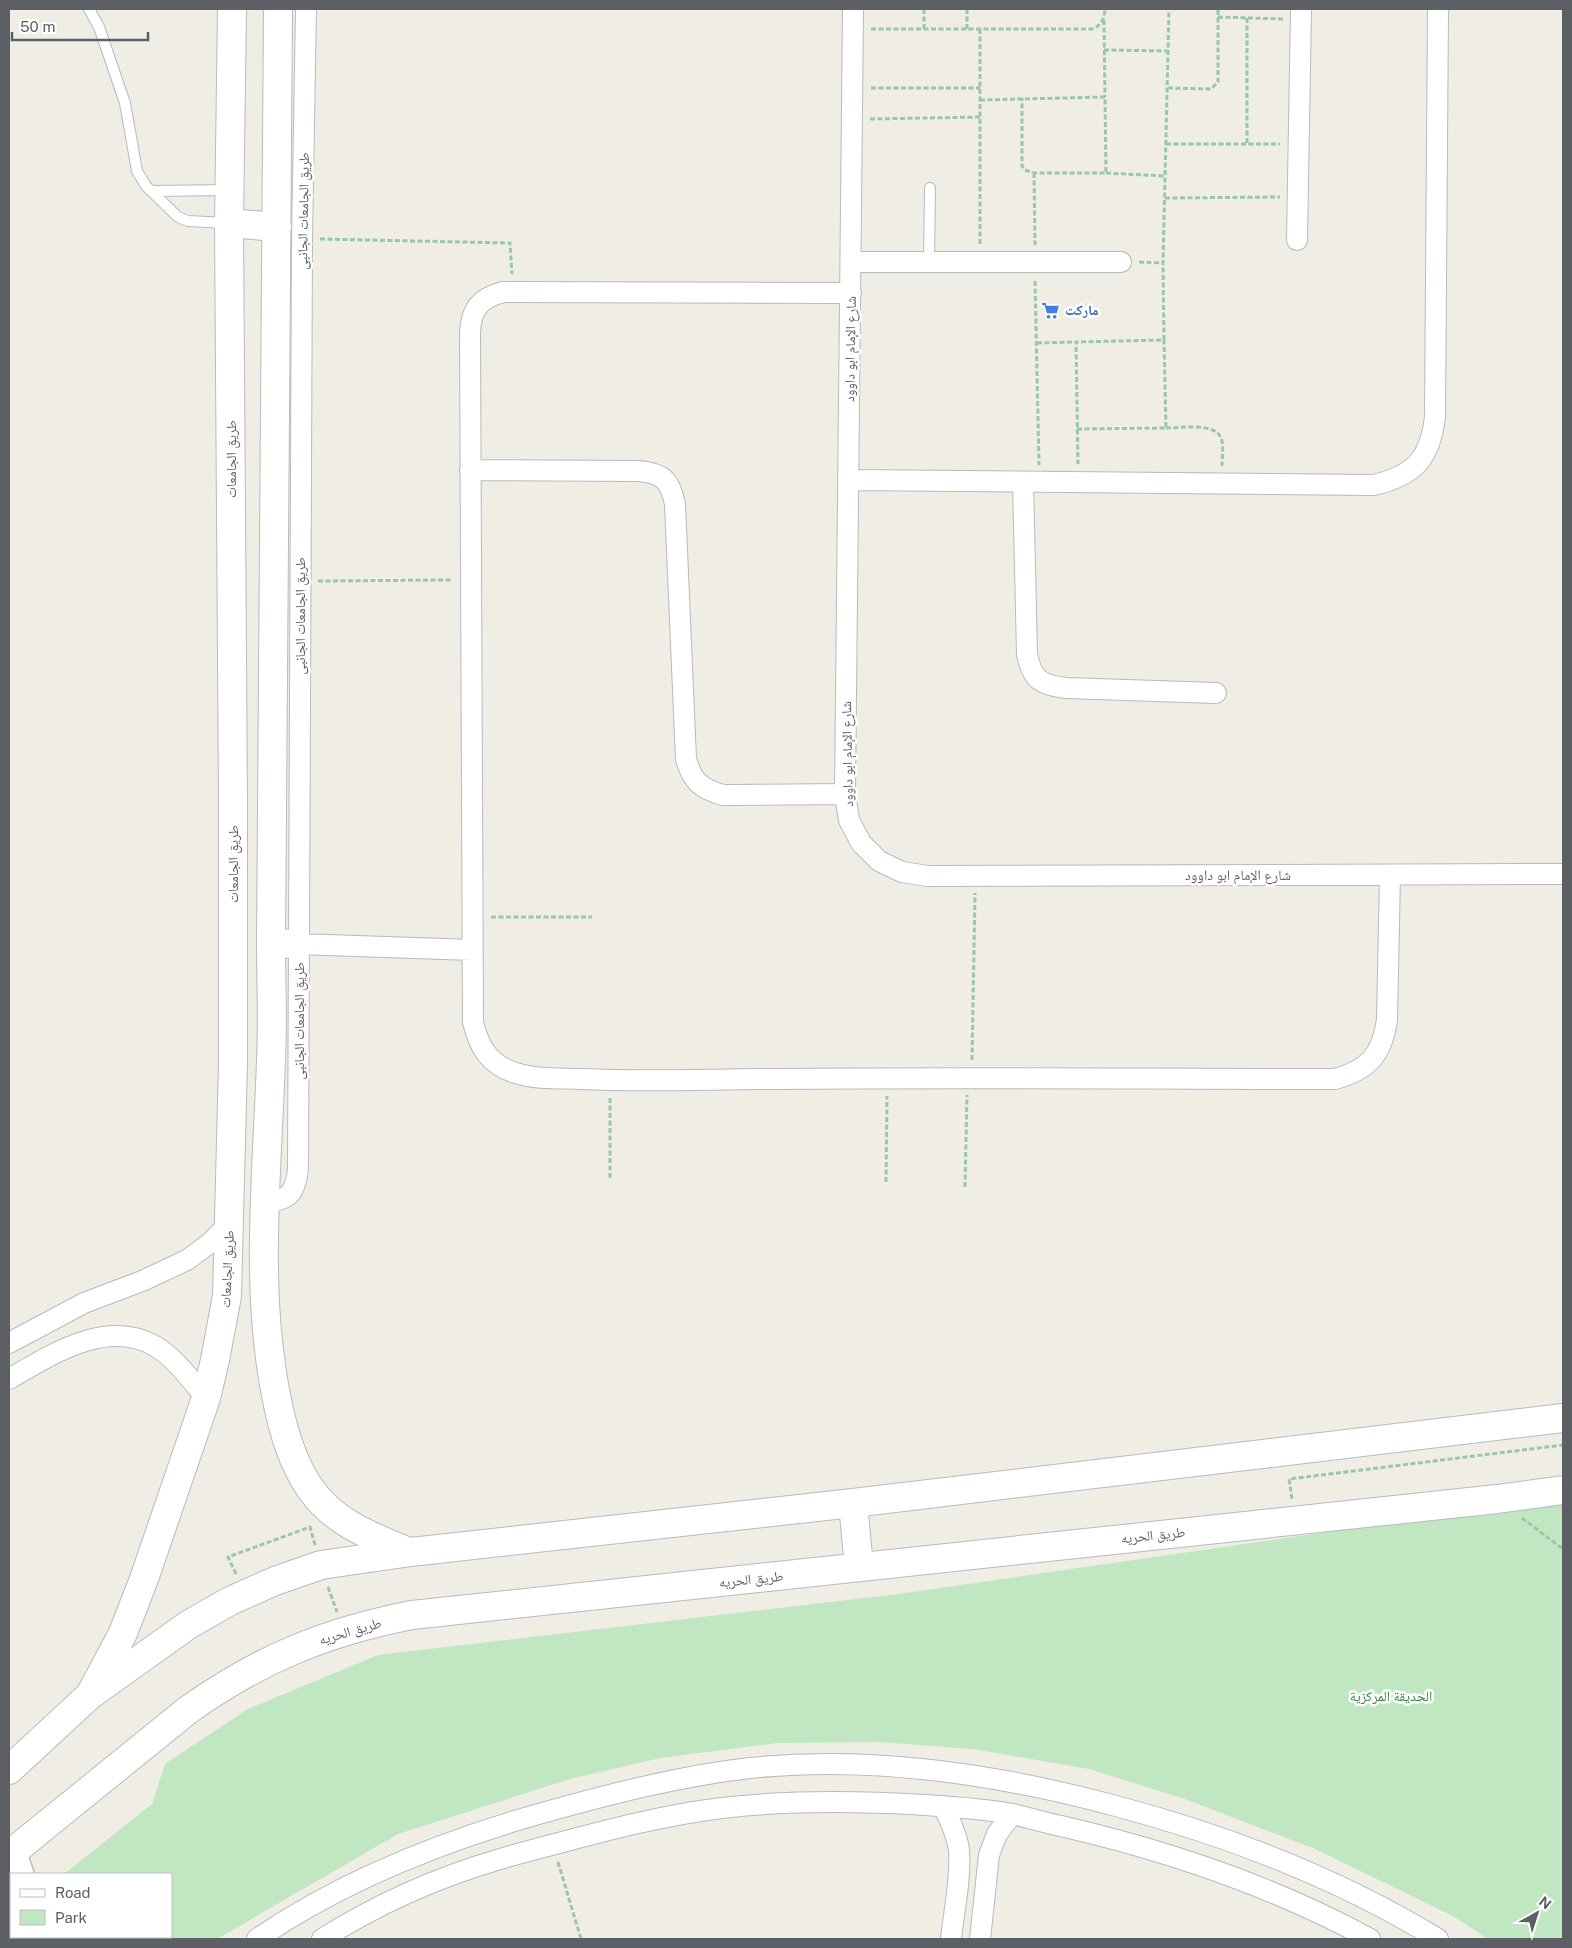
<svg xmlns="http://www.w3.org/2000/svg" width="1572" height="1948" font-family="'Public Sans','Noto Naskh Arabic',sans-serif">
	<rect width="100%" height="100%" fill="#efede4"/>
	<path fill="#c0e7c2" d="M1563,1498v441h-75l-33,-22 -140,-68 -130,-50 -96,-30 -116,-20 -94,-7 -101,1 -118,15 -90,21 -172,55 -181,105h-127l-3,-2h84v-63h-107l88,-70 13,-40 83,-55 130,-54 521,-61z"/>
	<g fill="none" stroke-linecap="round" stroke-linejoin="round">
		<defs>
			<path id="service" d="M89,9l10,18 26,76 12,68 9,15 32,31 10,4 40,2
				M152,191l76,-1
				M929,261l1,-73"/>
			<path id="minor" d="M853,9l-8,785 4,26 12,23 18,18 23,11 26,4 635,-2
				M1297,240l4,-231
				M851,262h270
				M851,293l-348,-1c-23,6 -32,17 -33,41l3,689c6,25 16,43 43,51 21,7 45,5 67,6 64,3 128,0 192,0 187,-2 373,0 560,0 33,-9 47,-24 52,-59l3,-145
				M470,470l168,1c25,2 32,9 37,33l11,255c6,22 15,30 37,36l122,-1
				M848,480l525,5c41,-9 57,-26 62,-68l3,-408
				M1023,482l4,172c5,26 14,31 39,34l150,5
				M299,944l173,6
				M264,1203c25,-4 31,-8 34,-34l4,-930 4,-230
				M9,1343l75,-40 58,-22 45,-21 23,-17 20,-20
				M9,1379c42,-24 97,-61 146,-33 20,12 36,34 51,52
				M943,1806c7,14 14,29 16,44 2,29 -5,61 -8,89
				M257,1939c86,-59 186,-98 285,-126 69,-19 137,-37 208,-45 123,-13 247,6 366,38 113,30 222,72 322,133
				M322,1939c54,-34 114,-61 175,-79 19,-6 39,-11 58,-16 56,-15 110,-29 167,-36 68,-8 136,-7 203,-3 29,2 60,4 88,9 16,4 32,9 48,12 108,25 212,60 309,113
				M980,1939l9,-84 8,-21 15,-20"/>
			<path id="tertiary" d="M13,1851l8,23
				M50,1937l2,2"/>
			<path id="secondary" d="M278,9l-7,934c0,39 2,79 0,117 -4,118 -18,239 9,354 6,26 16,55 32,77 24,33 61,46 97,61
				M229,223l48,4
				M271,943l28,1
				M853,1503l6,64
				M90,1695l33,-62 21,-54 62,-181 9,-38 12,-64 6,-233v-260l-4,-580 3,-214
				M9,1770l81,-75 98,-70 42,-24 45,-20 46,-16 90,-13 442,-49 710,-85
				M9,1855l179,-145c72,-51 137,-78 224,-95l1085,-116 66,-9"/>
		</defs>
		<use href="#service" stroke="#b7babe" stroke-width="12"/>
		<use href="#minor" stroke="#b7babe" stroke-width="22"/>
		<use href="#tertiary" stroke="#b7babe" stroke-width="28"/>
		<use href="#secondary" stroke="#b8bac0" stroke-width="30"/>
		<path stroke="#99c8a9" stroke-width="3" stroke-dasharray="5 2.5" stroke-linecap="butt" d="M1218,17l65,2
			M1247,18v126
			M1104,20l1,77
			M871,29h221c10,-4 12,-10 13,-20
			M924,29v-20
			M967,29v-20
			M980,29v216
			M1104,50l64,1
			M871,88h109
			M1168,88l43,1 7,-7v-73
			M980,100l125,-3 1,76h-72l-9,-3 -3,-4v-68
			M870,119l110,-2
			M1166,144h114
			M1034,173l1,72
			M1106,173l59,3
			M1165,198l115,-1
			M320,239l190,4 2,31
			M1139,262l24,1
			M1035,281l4,184
			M1164,340l-1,-77 6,-254
			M1037,343l39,-1
			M1166,428c14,0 49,-6 55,10 3,7 1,20 1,28
			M1077,429l89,-1 -2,-88 -88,2 2,122
			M318,581l134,-1
			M491,917h101
			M972,1060l3,-167
			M610,1098v82
			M886,1182l1,-86
			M965,1187l2,-92
			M1292,1499l-3,-20 274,-34
			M1522,1518l41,31
			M236,1574l-8,-17 82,-30 5,18
			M328,1587l9,25
			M558,1862l23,77"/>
		<use href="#service" stroke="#fff" stroke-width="10"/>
		<use href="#minor" stroke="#fff" stroke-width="20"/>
		<use href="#tertiary" stroke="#fff" stroke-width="25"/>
		<use href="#secondary" stroke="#fff" stroke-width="28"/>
	</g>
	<defs>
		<symbol id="supermarket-bare" viewBox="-9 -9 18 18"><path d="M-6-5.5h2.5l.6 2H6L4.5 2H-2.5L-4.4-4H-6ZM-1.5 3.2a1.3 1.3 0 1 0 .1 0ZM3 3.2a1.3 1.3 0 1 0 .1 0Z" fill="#3f7fe0" stroke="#fff" stroke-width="2.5" paint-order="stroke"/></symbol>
	</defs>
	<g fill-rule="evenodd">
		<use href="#supermarket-bare" x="1038" y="298" width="25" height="25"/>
	</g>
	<g text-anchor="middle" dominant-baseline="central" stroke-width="5" stroke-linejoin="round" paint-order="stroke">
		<g font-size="14" fill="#5c6065" stroke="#fff">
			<text transform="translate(303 211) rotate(-89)">طريق الجامعات الجانبى</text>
			<text transform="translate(850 349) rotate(-89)">شارع الإمام ابو داوود</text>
			<text transform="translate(231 459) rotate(-90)">طريق الجامعات</text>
			<text transform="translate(300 616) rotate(-90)">طريق الجامعات الجانبى</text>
			<text transform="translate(847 754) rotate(-91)">شارع الإمام ابو داوود</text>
			<text transform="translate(233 864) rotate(-90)">طريق الجامعات</text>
			<text x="1238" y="875">شارع الإمام ابو داوود</text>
			<text transform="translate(299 1021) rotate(-90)">طريق الجامعات الجانبى</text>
			<text transform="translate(227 1269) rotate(-87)">طريق الجامعات</text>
			<text transform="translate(1153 1535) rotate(-6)">طريق الحريه</text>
			<text transform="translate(751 1579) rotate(-6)">طريق الحريه</text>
			<text transform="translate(350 1631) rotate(-16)">طريق الحريه</text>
		</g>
		<g font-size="14" font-weight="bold" fill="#366cbe" stroke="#fff" text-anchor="start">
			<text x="1065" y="310">ماركت</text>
		</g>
		<g font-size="14" fill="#33853c" stroke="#fff">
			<text x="1391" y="1696">الحديقة المركزية</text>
		</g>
	</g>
	<rect width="1572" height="1948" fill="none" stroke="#5c6065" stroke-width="20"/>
	<rect x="10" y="1873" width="162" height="65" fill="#ffffff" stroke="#bebfc1"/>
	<rect x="20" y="1889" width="25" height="8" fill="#ffffff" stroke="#bebfc1"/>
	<text x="55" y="1898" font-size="15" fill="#5c6065">Road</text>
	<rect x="20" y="1910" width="25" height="15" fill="#c0e7c2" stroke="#bebfc1"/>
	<text x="55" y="1923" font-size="15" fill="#5c6065">Park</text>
	<g transform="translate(1537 1913) rotate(39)" stroke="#ffffff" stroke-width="4" paint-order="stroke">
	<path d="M0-4L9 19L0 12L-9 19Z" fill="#5c6065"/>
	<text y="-8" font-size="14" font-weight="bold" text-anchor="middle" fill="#5c6065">N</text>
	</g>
	<path d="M12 32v8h136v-8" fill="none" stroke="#5c6065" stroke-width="2.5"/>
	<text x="20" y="32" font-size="15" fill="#5c6065" stroke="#ffffff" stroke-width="4" paint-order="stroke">50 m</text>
</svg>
